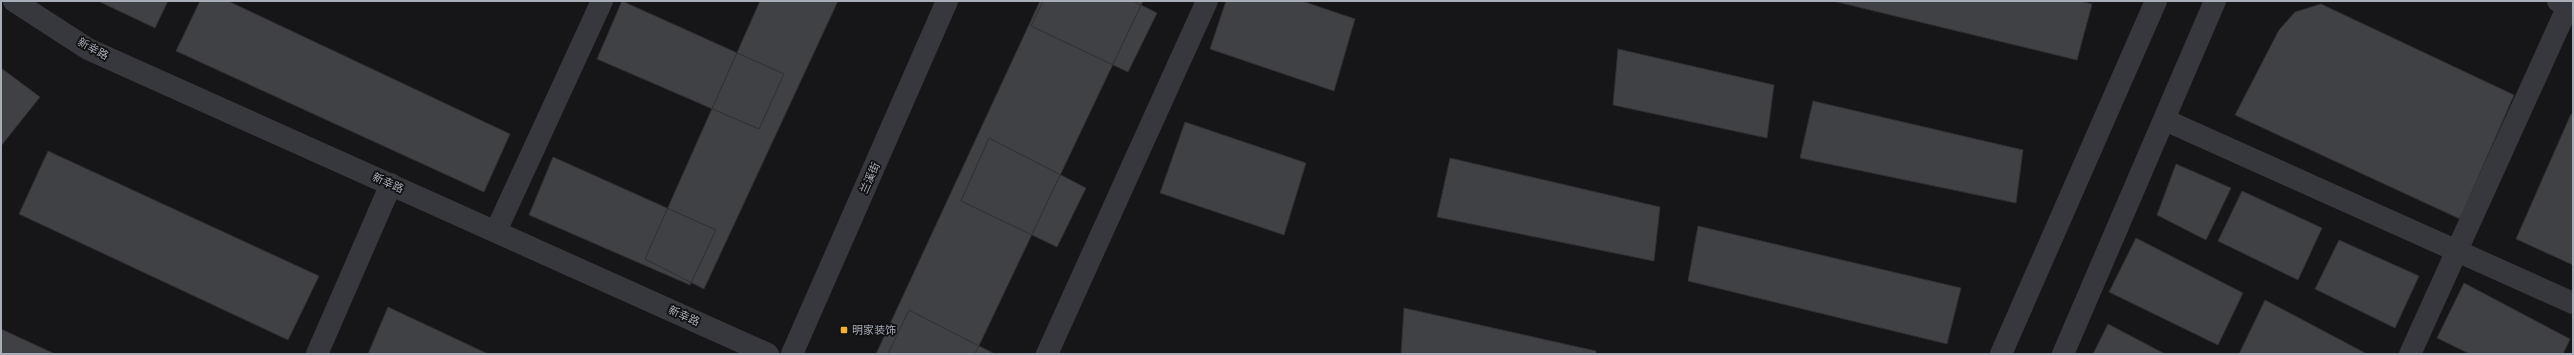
<svg xmlns="http://www.w3.org/2000/svg" width="2574" height="355" font-family="Roboto,'Noto Sans SC',sans-serif">
	<rect width="100%" height="100%" fill="#161618"/>
	<path fill="#404145" stroke="#303034" d="M98,1h70l-13,27z
		M200,1h28l282,133 -26,58 -308,-141z
		M622,1l162,73 -25,55 -162,-70z
		M760,1h78l-134,288 -59,-30z
		M1040,1h103l-168,353h-99z
		M1043,1h90l24,12 -29,59 -97,-46z
		M1226,1h76l53,18 -21,72 -124,-42z
		M1833,1h247l12,3 -15,56z
		M2321,4l193,91 -54,124 -225,-104 44,-85 16,-18z
		M1618,49l156,36 -7,53 -154,-33z
		M1,68l39,29 -39,49z
		M1813,101l210,49 -7,53 -216,-45z
		M2571,114l2,1v150l-57,-26z
		M1185,122l121,41 -22,72 -124,-42z
		M989,138l97,50 -29,59 -96,-46z
		M48,151l271,125 -31,64 -269,-126z
		M553,157l163,73 -26,55 -161,-70z
		M1450,158l210,49 -6,54 -217,-44z
		M2176,164l55,24 -25,52 -49,-25z
		M2242,191l80,37 -24,52 -80,-39z
		M1698,226l263,62 -14,56 -259,-63z
		M2136,238l107,55 -25,52 -109,-53z
		M2339,240l80,36 -24,52 -80,-39z
		M2464,283l106,56 -7,15h-93l-33,-16z
		M2265,300l102,54h-128z
		M388,307l100,47h-120z
		M1404,308l192,43v3h-195z
		M909,310l66,34 20,10h-107z
		M2108,324l57,30h-72z
		M1,329l54,25h-54z"/>
	<g fill="none" stroke-linecap="round" stroke-linejoin="round">
		<path stroke="#37383d" stroke-width="22" d="M2410,354l158,-348"/>
		<path stroke="#37383d" stroke-width="22" d="M14,1l74,48 680,305
			M2165,120l408,183
			M496,231l106,-230
			M317,354l74,-170
			M1047,354l160,-353
			M2001,354l155,-353
			M2063,354l152,-353"/>
		<path stroke="#37383d" stroke-width="22" d="M2558,1l15,7
			M792,354l155,-353"/>
	</g>
	<rect fill="#f2b134" stroke="#111113" stroke-width="1.5" x="840" y="326" width="8" height="8" rx="2"/>
	<g text-anchor="middle" dominant-baseline="central" stroke-width="3.5" stroke-linejoin="round" paint-order="stroke">
		<g font-size="11" fill="#a8adb8" stroke="#111113">
			<text transform="translate(93 49) rotate(28)">新幸路</text>
			<text transform="translate(870 178) rotate(-66)">兰溪街</text>
			<text transform="translate(388 183) rotate(24)">新幸路</text>
			<text transform="translate(684 316) rotate(24)">新幸路</text>
		</g>
		<g font-size="11" fill="#a8adb8" stroke="#111113" text-anchor="start">
			<text x="852" y="330">明家装饰</text>
		</g>
	</g>
	<rect width="2574" height="355" fill="none" stroke="#a8adb8" stroke-width="4"/>
</svg>
